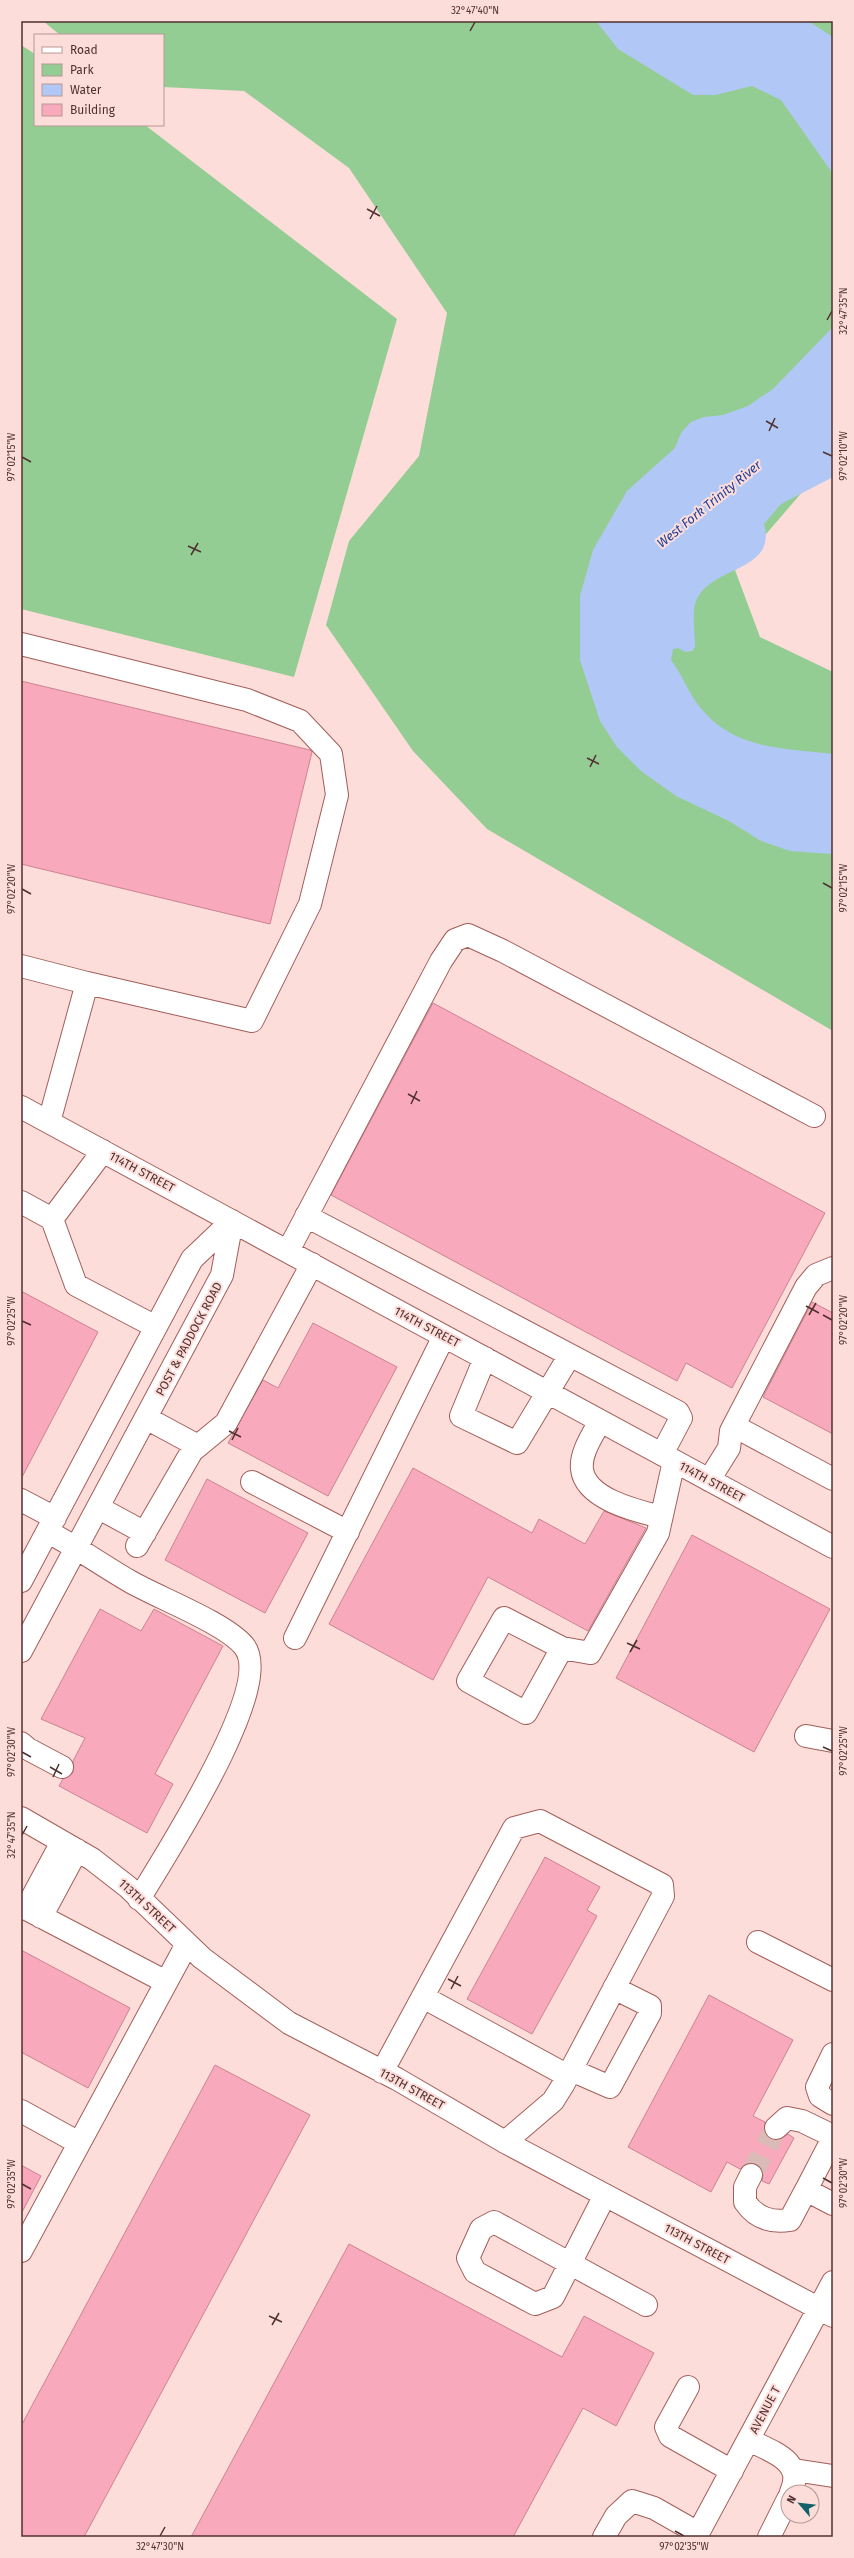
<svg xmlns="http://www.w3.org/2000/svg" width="854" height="2558" font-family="'Fira Sans',sans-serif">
	<rect width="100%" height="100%" fill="#fdddd9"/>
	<path fill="#94cd94" d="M43,21h790v440l-10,7 -88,102 25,67 73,35v359l-346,-202 -74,-78 -87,-126 23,-84 70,-85 28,-143 -98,-145 -105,-77 -81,-4v-52h-103z
		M21,45l14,9v71h110l252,194 -103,358 -273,-68z"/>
	<path fill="#b1c8f7" d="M596,21h212l25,16v137l-52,-74 -29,-14 -37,9h-22l-75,-46z
		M833,327v150l-52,27 -17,20c14,50 -58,41 -69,80 -3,12 0,30 0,43l-3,4 -6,1 -8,-4 -5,1 -2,11c10,13 16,29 25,42 35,48 84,46 137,52v100l-43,-3 -29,-10 -32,-20 -53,-25 -35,-25 -24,-24 -17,-26 -20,-61v-64l13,-46 34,-59 48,-43 6,-15 10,-11 13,-5 19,-2 25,-9 25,-17z"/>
	<path fill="#f8a9bb" stroke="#cc8394" d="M21,681l289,69 2,2 -42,172 -249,-60z
		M433,1003l392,210 -93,175 -46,-25 -9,18 -346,-186z
		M21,1291l77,41 -77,147z
		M812,1302l21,11v121l-70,-37z
		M313,1323l84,44 -69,129 -100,-53 35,-63 15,8z
		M413,1468l119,65 7,-14 46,25 19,-33 42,17 -58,103 -100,-54 -55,103 -104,-56z
		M207,1479l101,54 -43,80 -100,-53z
		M692,1535l138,74 -76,143 -138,-74z
		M100,1609l41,22 13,-22 69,37 -68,128 18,10 -26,49 -88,-47 4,-7 10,-6v-12l12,-23 -44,-19z
		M545,1857l55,30 -13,23 10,6 -65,118 -65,-35z
		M21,1950l109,58 -42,80 -67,-36z
		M709,1995l84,45 -40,76 12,6 -1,9 8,9h7l9,-6 6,4 -25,46 -7,-3 1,-7 -6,-10 -7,-1 -10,6 -13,-7 -16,30 -83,-45z
		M215,2065l95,50 -226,422h-63v-111z
		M21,2165l20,11 -20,38z
		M349,2244l213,113 22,-41 70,37 -38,73 -33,-18 -70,129h-322z"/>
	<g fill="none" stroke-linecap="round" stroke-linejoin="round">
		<path stroke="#dabbb7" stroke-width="22" stroke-dasharray="22 11" stroke-linecap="butt" d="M751,2175l25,-47"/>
		<defs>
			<path id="minor" d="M21,644l226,56 53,21 31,33 6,41 -27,109 -58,117 -165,-38
				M21,966l66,17 -38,139
				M21,1107l812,440
				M21,1202l31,17 51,-68
				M306,1216l372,196 3,6 -19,36
				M52,1219l24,66 80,42
				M288,1251l153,-290 14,-21 13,-5 35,16 311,165
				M485,1358l-24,58 56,27 53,-88
				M146,1418l52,28
				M600,1421c-7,14 -20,32 -18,48 3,30 55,42 79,48
				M734,1426l99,53
				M709,1480l20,-32 2,-17 75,-144 10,-12 17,-7
				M252,1482l96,50
				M21,1500l34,18
				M99,1508l46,25
				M48,1532c29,15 55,34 83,50 28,16 94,41 113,64 32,40 -80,211 -105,253
				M137,1546l55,-95 34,-28 86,-159
				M21,1581l171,-322 40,-38
				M295,1638l149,-302
				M562,1648l-36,65 -58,-32 36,-63 58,30 28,5 68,-120 16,-72
				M21,1651l201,-376 10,-54
				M806,1736l27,5
				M21,1743l7,6 34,18
				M21,1818l71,41 36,28 74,71 87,65 108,56 108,63 328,174
				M21,1906l145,76
				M26,1909l36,-67
				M41,1917l36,-67
				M758,1942l75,38
				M423,1997l145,79
				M833,2054l-16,33 3,9 13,8
				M571,2070l39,17 40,-74v-7l-36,-18
				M382,2072l132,-244 26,-7 122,64 1,11 -100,189 -10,16 -48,41
				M21,2111l58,32
				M776,2128l11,-10 15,3 31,15
				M833,2138l-27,52 27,14
				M751,2175l-6,12v15c11,16 26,21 45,18l16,-30
				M605,2195l-52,102 -18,7 -60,-32 -7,-14 13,-29 13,-7 152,83
				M21,2251l166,-307
				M688,2387l-22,40 4,9 62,35
				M749,2440c23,12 56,21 42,52
				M794,2470l39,6
				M604,2537l12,-21 16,-15 22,7 44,25
				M696,2537l137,-255
				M769,2537l19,-38"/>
		</defs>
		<use href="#minor" stroke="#a35e59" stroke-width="24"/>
		<use href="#minor" stroke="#fff" stroke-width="22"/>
	</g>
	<path fill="none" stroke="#50312f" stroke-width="1.5" d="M470,31l5,-9M367,209l13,7M370,219l7,-13M827,320l5,-9M766,421l12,7M769,431l6,-13M823,452l9,4M22,457l9,5M188,546l13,6M191,555l7,-12M587,758l12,6M590,767l6,-12M823,883l9,5M22,889l9,5M408,1094l12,7M411,1104l6,-13M806,1306l13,7M809,1315l7,-12M823,1315l9,5M22,1321l9,4M229,1431l12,6M232,1440l6,-12M627,1643l13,6M630,1652l7,-12M823,1747l9,4M22,1752l9,5M50,1767l12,7M53,1777l6,-13M22,1835l5,-9M448,1979l13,7M451,1989l7,-13M823,2178l9,5M22,2184l9,5M269,2316l13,6M272,2325l7,-12M675,2531l9,5M160,2536l5,-9"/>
	<g text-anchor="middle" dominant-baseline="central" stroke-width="4" stroke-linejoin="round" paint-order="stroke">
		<g font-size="12" fill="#50312f" stroke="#fdddd9">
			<text transform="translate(142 1172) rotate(28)">114TH STREET</text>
			<text transform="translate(427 1327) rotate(28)">114TH STREET</text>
			<text transform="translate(189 1339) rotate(-62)">POST &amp; PADDOCK ROAD</text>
			<text transform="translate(712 1482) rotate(28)">114TH STREET</text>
			<text transform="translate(147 1906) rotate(43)">113TH STREET</text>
			<text transform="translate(412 2089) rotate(29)">113TH STREET</text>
			<text transform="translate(697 2244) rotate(28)">113TH STREET</text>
			<text transform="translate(765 2410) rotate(-62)">AVENUE T</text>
		</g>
		<g font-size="13" font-style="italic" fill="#1e3e96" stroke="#fdddd9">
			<text transform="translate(709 504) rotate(-39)">West Fork Trinity River</text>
		</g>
	</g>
	<rect width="854" height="2558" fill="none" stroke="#fdddd9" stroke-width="44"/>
	<rect x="34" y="34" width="130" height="92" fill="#fdddd9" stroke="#b89895"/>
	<rect x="42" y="47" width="20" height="6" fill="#ffffff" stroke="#b89895"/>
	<text x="70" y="54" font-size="12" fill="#50312f">Road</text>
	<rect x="42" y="64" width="20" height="12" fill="#94cd94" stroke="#b89895"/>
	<text x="70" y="74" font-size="12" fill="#50312f">Park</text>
	<rect x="42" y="84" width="20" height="12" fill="#b1c8f7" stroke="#b89895"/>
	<text x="70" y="94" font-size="12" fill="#50312f">Water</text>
	<rect x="42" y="104" width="20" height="12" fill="#f8a9bb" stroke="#b89895"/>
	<text x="70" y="114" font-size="12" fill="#50312f">Building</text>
	<g transform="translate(800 2504) rotate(298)"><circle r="19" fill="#fdddd9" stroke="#b89895"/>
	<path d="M0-3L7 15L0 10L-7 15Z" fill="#116169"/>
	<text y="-6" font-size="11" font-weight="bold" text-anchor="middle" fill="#50312f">N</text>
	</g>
	<rect x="22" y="22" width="810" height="2514" fill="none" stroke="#50312f" stroke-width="1.5"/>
	<g font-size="10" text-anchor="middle" fill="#50312f">
		<text x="475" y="14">32°47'40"N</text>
		<text transform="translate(843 311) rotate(-90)" y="4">32°47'35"N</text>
		<text transform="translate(843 456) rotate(-90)" y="4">97°02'10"W</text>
		<text transform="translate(11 457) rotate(-90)" y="4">97°02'15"W</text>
		<text transform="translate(843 888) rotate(-90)" y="4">97°02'15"W</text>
		<text transform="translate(11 889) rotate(-90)" y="4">97°02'20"W</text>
		<text transform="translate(843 1320) rotate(-90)" y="4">97°02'20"W</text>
		<text transform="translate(11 1321) rotate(-90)" y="4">97°02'25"W</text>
		<text transform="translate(843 1751) rotate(-90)" y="4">97°02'25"W</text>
		<text transform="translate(11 1752) rotate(-90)" y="4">97°02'30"W</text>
		<text transform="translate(11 1835) rotate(-90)" y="4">32°47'35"N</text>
		<text transform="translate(843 2183) rotate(-90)" y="4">97°02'30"W</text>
		<text transform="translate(11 2184) rotate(-90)" y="4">97°02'35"W</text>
		<text x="160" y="2550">32°47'30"N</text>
		<text x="684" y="2550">97°02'35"W</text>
	</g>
</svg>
